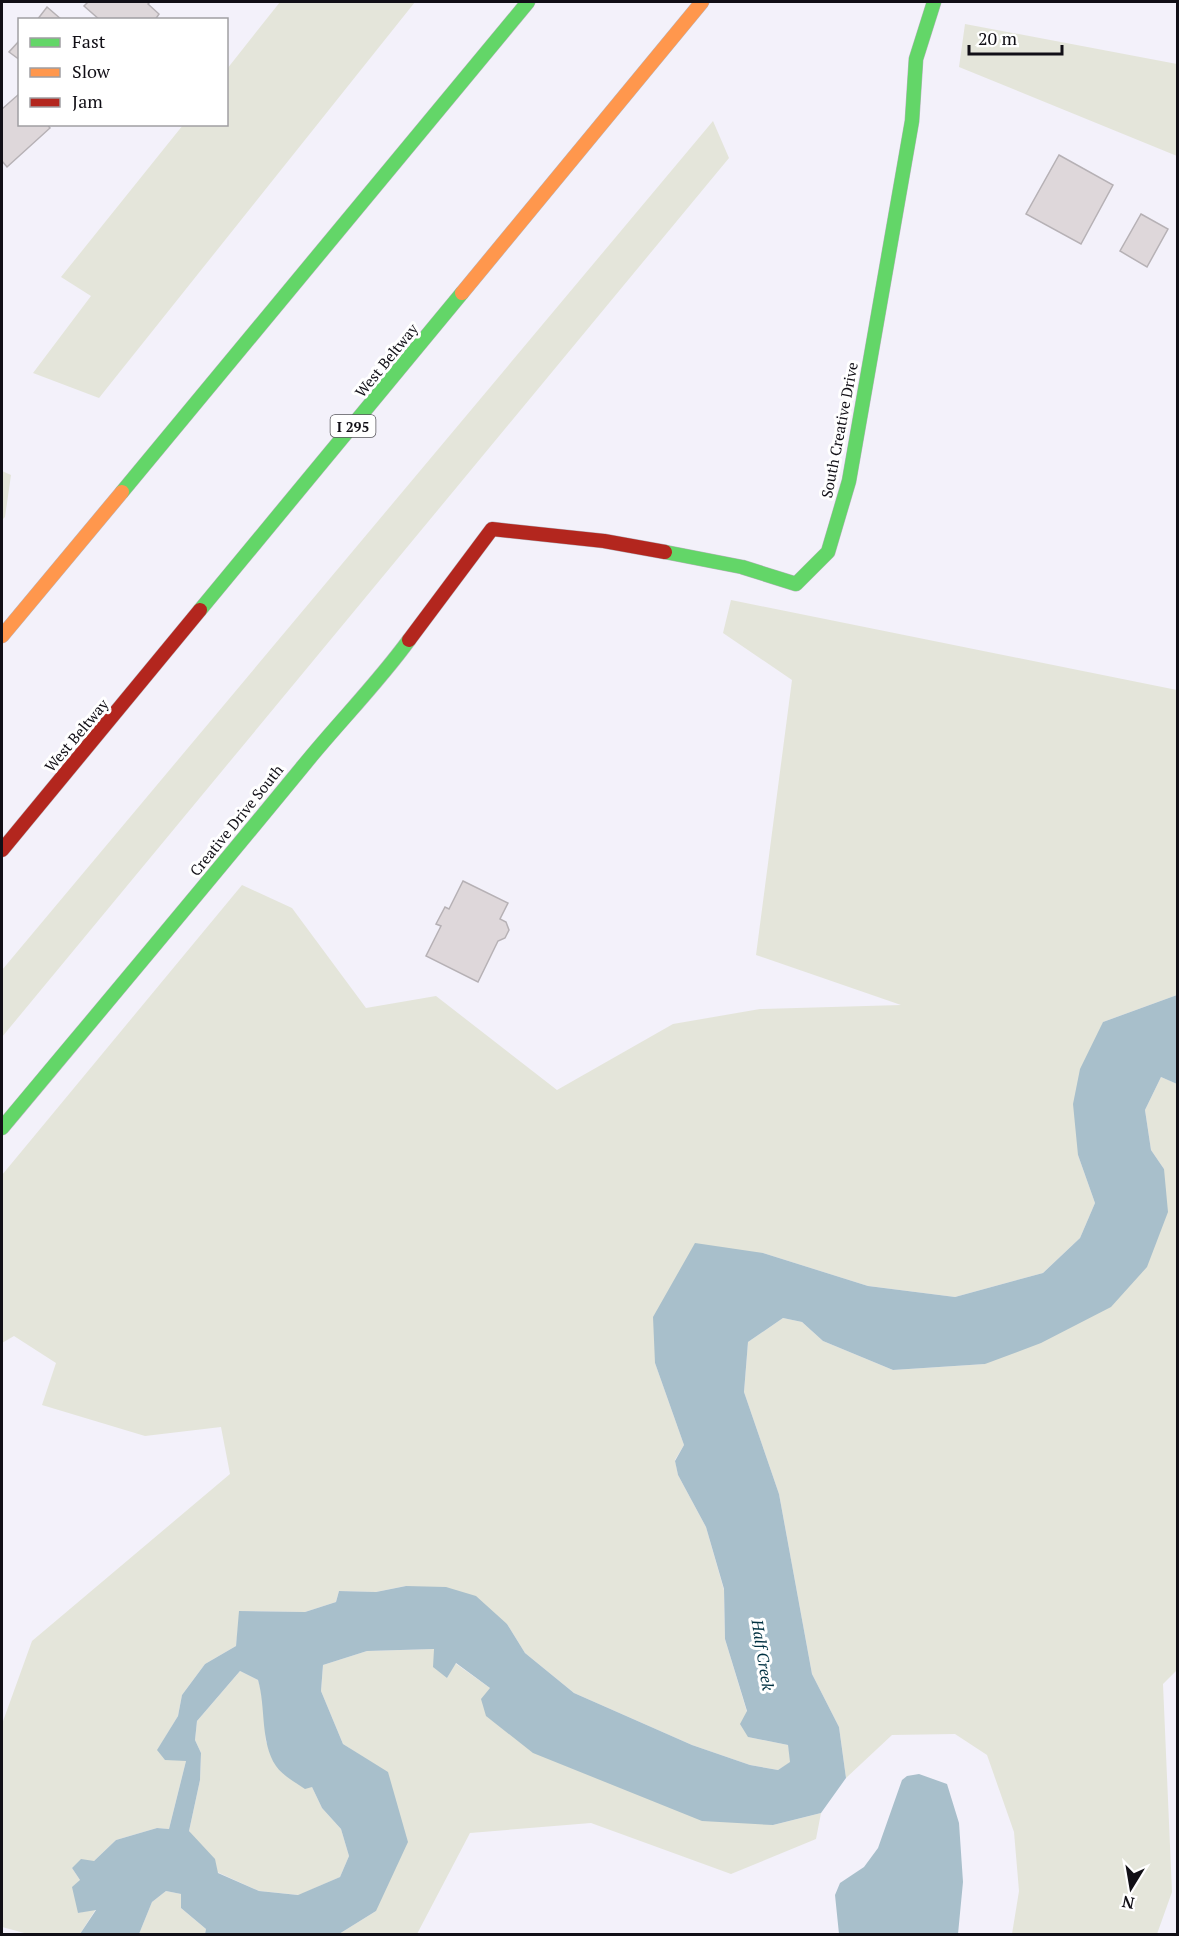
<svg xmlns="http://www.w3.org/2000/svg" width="1179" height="1936" font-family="'PT Serif',serif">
	<rect width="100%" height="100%" fill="#f3f1fa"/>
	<path fill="#e4e5da" d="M280,2h135l-316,396 -66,-25 58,-77 -30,-19 122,-152 43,-1 1,-55z
		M965,24l212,40v92l-218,-89z
		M713,121l16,37 -727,879v-67z
		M2,471l9,4 -6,42 -3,3z
		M731,600l446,90v305l-74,27 -25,133 17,48 -15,35 -37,35 -88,24 -87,-11 -105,-33 -108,110 29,82 -9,15 3,15 28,52 18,63 1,49 22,73 1,25 40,8 3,17 -13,8 -28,-5 -58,-20 -118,-52 -49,-40 -18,-29 -101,-38 -30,6 -37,-1 -3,11 -31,10 -65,-1 -4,35 -31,18 -23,31 -4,21 -20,33 28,12 -17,68 -12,-1 -41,12 -22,21 -22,7 8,12 -2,33 18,-4 -16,25h-52l-26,-7v-203l30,-83 198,-167 -9,-47 -76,9 -103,-31 14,-42 -42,-27 -12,7v-168l240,-290 50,23 74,100 70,-12 121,94 116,-66 87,-15 141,-4 -145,-50 36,-275 -69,-47z
		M1161,1077l16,7 1,585 -15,15 9,208 -15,42h-145l7,-43 -5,-59 -27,-77 -32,-21 -63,1 -46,43 -7,-51 -27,-53 -33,-180 -35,-102 4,-50 35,-24 19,4 21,19 70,29 92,-6 179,-195 -13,-19 -6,-40z
		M434,1649l13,29 8,-15 35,25 283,137 48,-12 -5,26 -85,35 -140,-51 -121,10 -53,101h-78l37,-23 12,-138 -45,-29 -22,-53 2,-26 44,-14z
		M240,1671l18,9 5,16 3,46 46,45 10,21 19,21 8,27 -9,21 -41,18 -40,-4 -42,-19 -28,-41 11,-51 1,-27 -6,-13 2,-19z
		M166,1891l15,3v14l25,21 -1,5h-66l13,-32z"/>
	<path fill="#a8bfcb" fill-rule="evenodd" d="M1177,995v89l-16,-7 -16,33 6,40 13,19 4,43 -21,55 -36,40 -70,36 -56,21 -92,6 -70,-29 -21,-19 -19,-4 -35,24 -4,50 35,102 33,180 27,53 7,51 -25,35 -48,12 -71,-4 -169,-68 -47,-37 -5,-17 9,-11 -34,-25 -9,15 -14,-11 1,-18 -67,2 -44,14 -2,26 22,53 45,28 20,70 -32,69 -37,23h-134l1,-5 -25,-21v-14l-15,-3 -14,11 -13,32h-59l16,-24 -18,3 -6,-26 8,-7 -8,-12 9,-9 13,2 22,-21 41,-12 12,1 17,-68 -21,-1 -8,-10 21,-34 4,-21 23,-31 31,-18 3,-35 66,1 31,-10 3,-11 37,1 30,-6 40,1 30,9 31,28 18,29 49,40 118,52 58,20 28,5 12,-8 -2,-17 -40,-8 -8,-13 7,-13 -22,-72 -1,-50 -18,-62 -28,-52 -3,-14 9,-16 -29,-82 -2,-46 42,-74 68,10 105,33 87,11 88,-24 37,-35 15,-35 -17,-48 -5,-51 7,-35 23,-47zM240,1671l18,9c8,27 2,62 18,86 6,9 20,17 29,23l7,-2 10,21 19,21 8,27 -9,21 -42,18 -39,-4 -41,-18 -3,-14 -26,-28 11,-51 1,-27 -6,-13 2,-19z
		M919,1774l28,10 12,39 4,59 -5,52h-119l-4,-39 5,-12 24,-16 14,-19 24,-68 5,-4z"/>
	<path fill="#ded7da" stroke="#b6b1b5" stroke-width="1.5" d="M88,2h62l-2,2 11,10 -4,6h-55l-16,-14z
		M47,7l15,13h-25z
		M20,40v20l-11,-8z
		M19,94l1,30h27l3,4 -43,39 -5,-6v-52z
		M1059,155l54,30 -32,59 -55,-30z
		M1141,214l27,15 -21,38 -27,-16z
		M463,881l45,22 -8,16 6,3 3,8 -4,8 -7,3 -20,41 -52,-26 15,-30 -5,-2 9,-17 4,2z"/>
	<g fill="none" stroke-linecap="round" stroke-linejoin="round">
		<defs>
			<path id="fast" d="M122,492l406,-490
				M665,552l77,15 54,17 32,-32 21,-71 63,-360 4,-62 18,-57
				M200,610l262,-317
				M2,1128c101,-121 202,-241 302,-363 34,-42 73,-81 105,-125"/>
			<path id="slow" d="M462,293l240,-291
				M2,636l120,-144"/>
			<path id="jam" d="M409,640l83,-111 112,12 61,11
				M2,850l198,-240"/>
		</defs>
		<use href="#fast" stroke="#b7b5bd" stroke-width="15"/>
		<use href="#slow" stroke="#b7b5bd" stroke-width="15"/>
		<use href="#jam" stroke="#b7b5bd" stroke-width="15"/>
		<use href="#fast" stroke="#63d668" stroke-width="14"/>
		<use href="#slow" stroke="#ff974d" stroke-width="14"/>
		<use href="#jam" stroke="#b3261e" stroke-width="14"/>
	</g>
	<g text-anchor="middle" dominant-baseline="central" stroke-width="6" stroke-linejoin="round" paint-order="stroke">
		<rect fill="#fff" stroke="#58575c" stroke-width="1.5" x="330.5" y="415" width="45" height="22" rx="4.5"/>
		<g font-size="14" font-weight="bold" fill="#110f16">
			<text x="353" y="426">I 295</text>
		</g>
		<g font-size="15" fill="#110f16" stroke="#fff">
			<text transform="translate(386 360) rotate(-51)">West Beltway</text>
			<text transform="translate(839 430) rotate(-79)">South Creative Drive</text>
			<text transform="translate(76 735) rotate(-50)">West Beltway</text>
			<text transform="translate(236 820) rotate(-51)">Creative Drive South</text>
		</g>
		<g font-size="16" font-style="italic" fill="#003141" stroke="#fff">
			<text transform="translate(763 1655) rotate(81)">Half Creek</text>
		</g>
	</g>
	<rect width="1179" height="1936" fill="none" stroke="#110f16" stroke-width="6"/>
	<rect x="18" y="18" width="210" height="108" fill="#ffffff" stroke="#a09fa2" stroke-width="1.5"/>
	<rect x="30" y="38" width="30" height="9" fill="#63d668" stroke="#a09fa2" stroke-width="1.5"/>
	<text x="72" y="48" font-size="18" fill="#110f16">Fast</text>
	<rect x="30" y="68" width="30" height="9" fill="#ff974d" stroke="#a09fa2" stroke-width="1.5"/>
	<text x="72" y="78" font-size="18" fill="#110f16">Slow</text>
	<rect x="30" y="98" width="30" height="9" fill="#b3261e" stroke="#a09fa2" stroke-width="1.5"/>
	<text x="72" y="108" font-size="18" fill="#110f16">Jam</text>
	<g transform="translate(1131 1888) rotate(191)" stroke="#ffffff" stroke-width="4.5" paint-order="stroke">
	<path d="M0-4.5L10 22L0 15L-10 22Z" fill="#110f16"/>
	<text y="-9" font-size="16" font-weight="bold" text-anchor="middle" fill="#110f16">N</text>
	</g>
	<path d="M969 45v9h93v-9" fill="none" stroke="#110f16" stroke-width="3"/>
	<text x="978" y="45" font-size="18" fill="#110f16" stroke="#ffffff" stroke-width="4.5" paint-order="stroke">20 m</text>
</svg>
